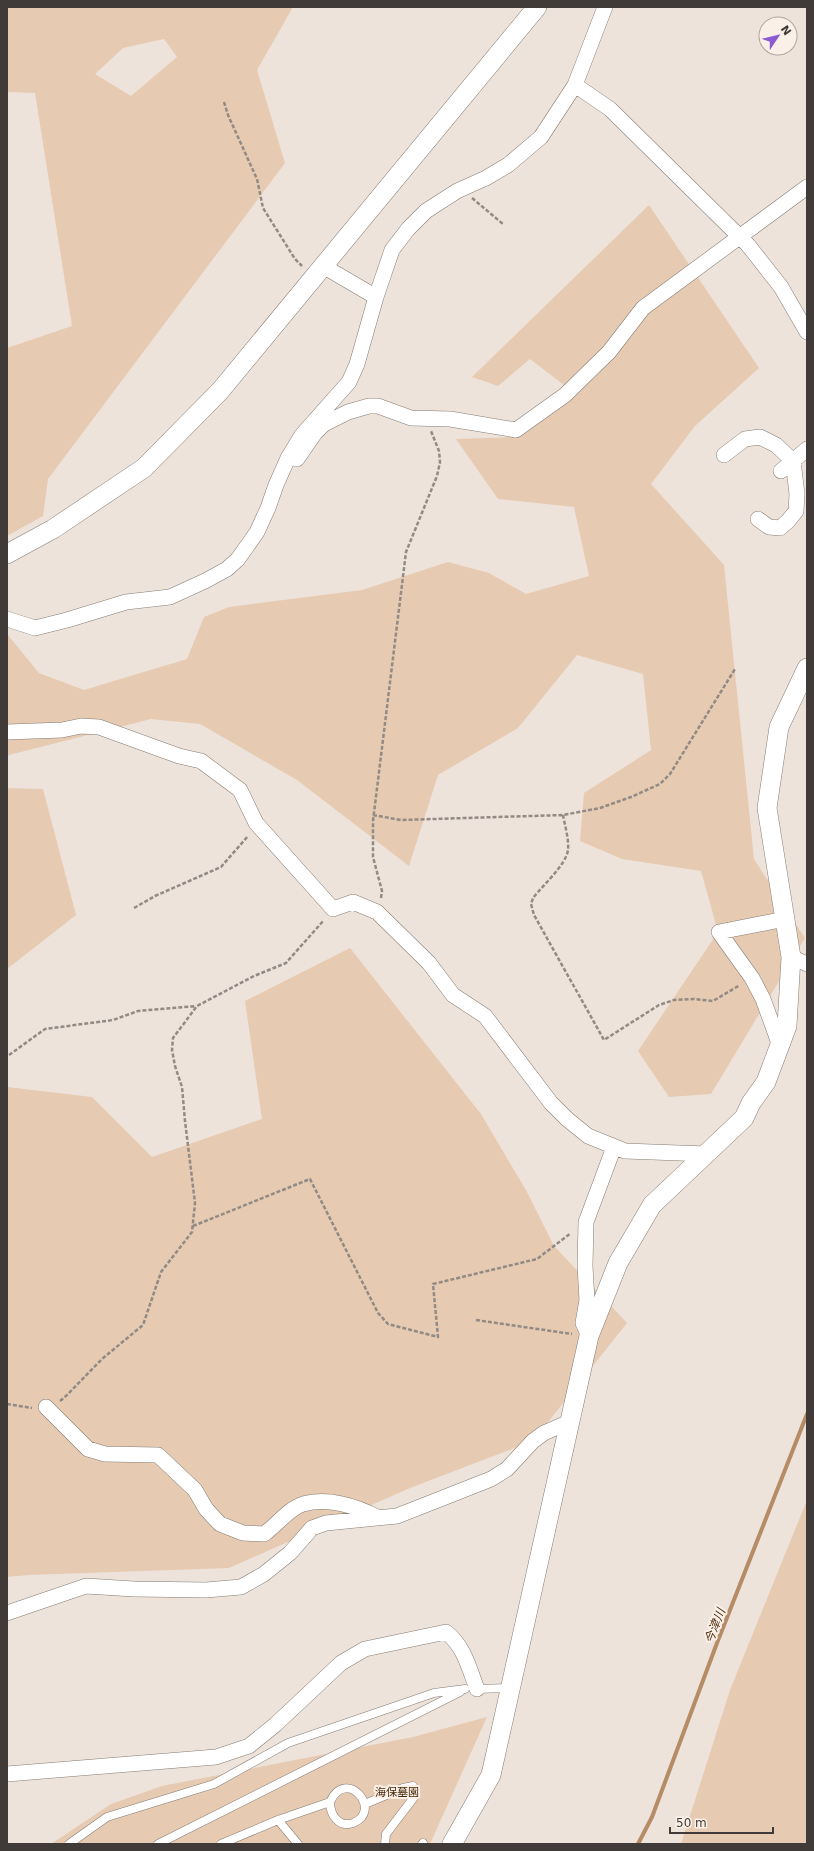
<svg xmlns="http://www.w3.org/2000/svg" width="814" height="1851" font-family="'DejaVu Sans','Noto Sans JP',sans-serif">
	<rect width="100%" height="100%" fill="#eee3da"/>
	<path fill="#e6cab2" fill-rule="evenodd" d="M7,7h286l-36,63 28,93 -237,316 -5,37 -36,20v-188l65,-22 -37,-233 -28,-1zM164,39l13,18 -46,39 -36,-22 28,-26z
		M649,205l110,163 -64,58 -44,58 73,81 30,294 51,79 -94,156 -42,3 -31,-46 80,-119 -17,-61 -79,-12 -42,-18 4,-48 67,-43 -8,-76 -66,-19 -59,73 -80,47 -29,91 -112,-86 -97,-56 -49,-5 -142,36 -2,2v-123l32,39 45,17 103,-31 17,-42 25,-10 133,-17 86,-28 41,11 37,21 63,-18 -15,-69 -76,-8 -42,-60 58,-2 63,-42 -47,-36 -32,27 -26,-9z
		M7,788l36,1 33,126 -69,54z
		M350,948l131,166 46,78 27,54 73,77 -94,118 -123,47 -181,80 -201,7 -21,2v-490l85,10 60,60 110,-38 -17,-118z
		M807,1500v344h-126l49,-154z
		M487,1717l-57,127h-379l60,-40 51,-18 251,-49z"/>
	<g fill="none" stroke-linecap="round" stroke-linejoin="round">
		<path stroke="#b68c66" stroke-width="4" d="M638,1844l14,-27 65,-174 90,-229"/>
		<defs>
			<path id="service" d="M474,1689l36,-1
				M365,1804l38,-16 10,-2 2,10 -29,38 -1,10
				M278,1820l20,24
				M69,1844l38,-27 107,-33 74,-41 146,-50 31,-4
				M158,1844l302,-152
				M221,1844l57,-24 52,-18c16,-36 54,9 23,21 -14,5 -23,-8 -23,-21
				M422,1844l1,-1"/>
			<path id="minor" d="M575,85l35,24 138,136 33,42 26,45
				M323,266l53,31
				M724,455l21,-16 15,-2 16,8 17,16 4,33 -1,17 -8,10 -8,7 -11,-1 -11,-8
				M297,459l18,-26 9,-9 24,-12 21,-6h9l33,12 39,1 66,11 49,-35 44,-43 34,-44 164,-121
				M781,471l26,-22
				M7,619l28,9 32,-8 59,-18 44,-5 35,-16 22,-12 11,-10 19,-27 11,-24 8,-23 12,-27 14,-23 47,-53 8,-18 19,-67 16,-47 16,-21 18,-18 31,-20 29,-13 22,-13 33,-28 34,-52 30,-78
				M7,732l55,-2 19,-4 18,1 80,29 22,5 39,29 16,33 77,86 20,-7 24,10 52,51 24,32 32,21 66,87 16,16 21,17 37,15 82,3
				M791,957l16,7
				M780,1046l-17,-47 -11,-21 -33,-46 66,-13
				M589,1336l-6,-13 4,-23 -2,-34 1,-44 28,-75
				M46,1407l42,42 17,5 53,1 37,35 11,19 14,15 23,9 21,1c13,-9 24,-25 39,-30 24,-7 53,2 74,13
				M7,1613l79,-27 48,3 72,1 35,-3 23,-13 26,-21 22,-25 14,-5 71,-7 94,-37 16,-10 26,-28 11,-8 25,-11
				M7,1774l209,-17 33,-11 26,-21 66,-62 24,-14 81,-17c18,14 23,36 31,57"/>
			<path id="tertiary" d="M7,554l46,-25 91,-61 76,-77 317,-384
				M452,1844l39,-69 98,-439 29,-73 34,-58 92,-87 7,-15 15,-21 21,-56 4,-69 -24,-149 12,-81 28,-59"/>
		</defs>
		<use href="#service" stroke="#857c74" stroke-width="9"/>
		<use href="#minor" stroke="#857c74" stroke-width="16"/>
		<use href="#tertiary" stroke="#857c74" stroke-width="20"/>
		<path stroke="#928a84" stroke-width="2.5" stroke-dasharray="4 2" stroke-linecap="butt" d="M224,102l4,13 29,64 6,29 32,51 7,7
			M472,198l31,26
			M373,815l28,5 162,-5 37,-7 31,-11 29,-13 10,-10 65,-105
			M563,815c2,11 6,24 5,35 -2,15 -25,35 -35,48l-2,6 3,11 70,125 55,-35 15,-5 20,-1 19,2 27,-16
			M381,898l1,-7 -9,-34v-36l33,-269 31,-76 3,-14 -1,-11 -8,-20
			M134,908l21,-12 66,-29 27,-31
			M9,1055l36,-26 68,-9 25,-9 58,-5
			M193,1226l117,-47 68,134 10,11 50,13 -5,-53 104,-25 34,-26
			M476,1320l96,14
			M60,1401l6,-5 36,-37 41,-34 18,-53 31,-40 3,-29 -10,-82 -3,-34 -7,-21 -3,-16 1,-12 24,-32 57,-30 32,-13 38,-43
			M7,1404l25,4"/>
		<use href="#service" stroke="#fff" stroke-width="8"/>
		<use href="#minor" stroke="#fff" stroke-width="15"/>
		<use href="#tertiary" stroke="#fff" stroke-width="19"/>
	</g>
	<g text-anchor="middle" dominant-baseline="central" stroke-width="4" stroke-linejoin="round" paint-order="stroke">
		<g font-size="11" fill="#462809" stroke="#fbf0e7">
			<text x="397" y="1792">海保墓園</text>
		</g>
		<g font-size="12" font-style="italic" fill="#4b2d0e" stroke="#fbf0e7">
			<text transform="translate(715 1626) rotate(-69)">今津川</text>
		</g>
	</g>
	<rect width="814" height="1851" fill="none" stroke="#403b38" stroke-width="16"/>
	<g transform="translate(778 36) rotate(55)"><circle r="19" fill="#fbf0e7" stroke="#b0a8a1"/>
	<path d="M0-3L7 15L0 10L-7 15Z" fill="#8c5ad3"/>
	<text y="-6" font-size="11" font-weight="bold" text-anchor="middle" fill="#403b38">N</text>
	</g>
	<path d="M670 1827v6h103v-6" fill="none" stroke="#403b38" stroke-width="2"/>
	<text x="676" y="1827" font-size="12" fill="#403b38" stroke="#fbf0e7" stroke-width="3" paint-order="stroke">50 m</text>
</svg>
